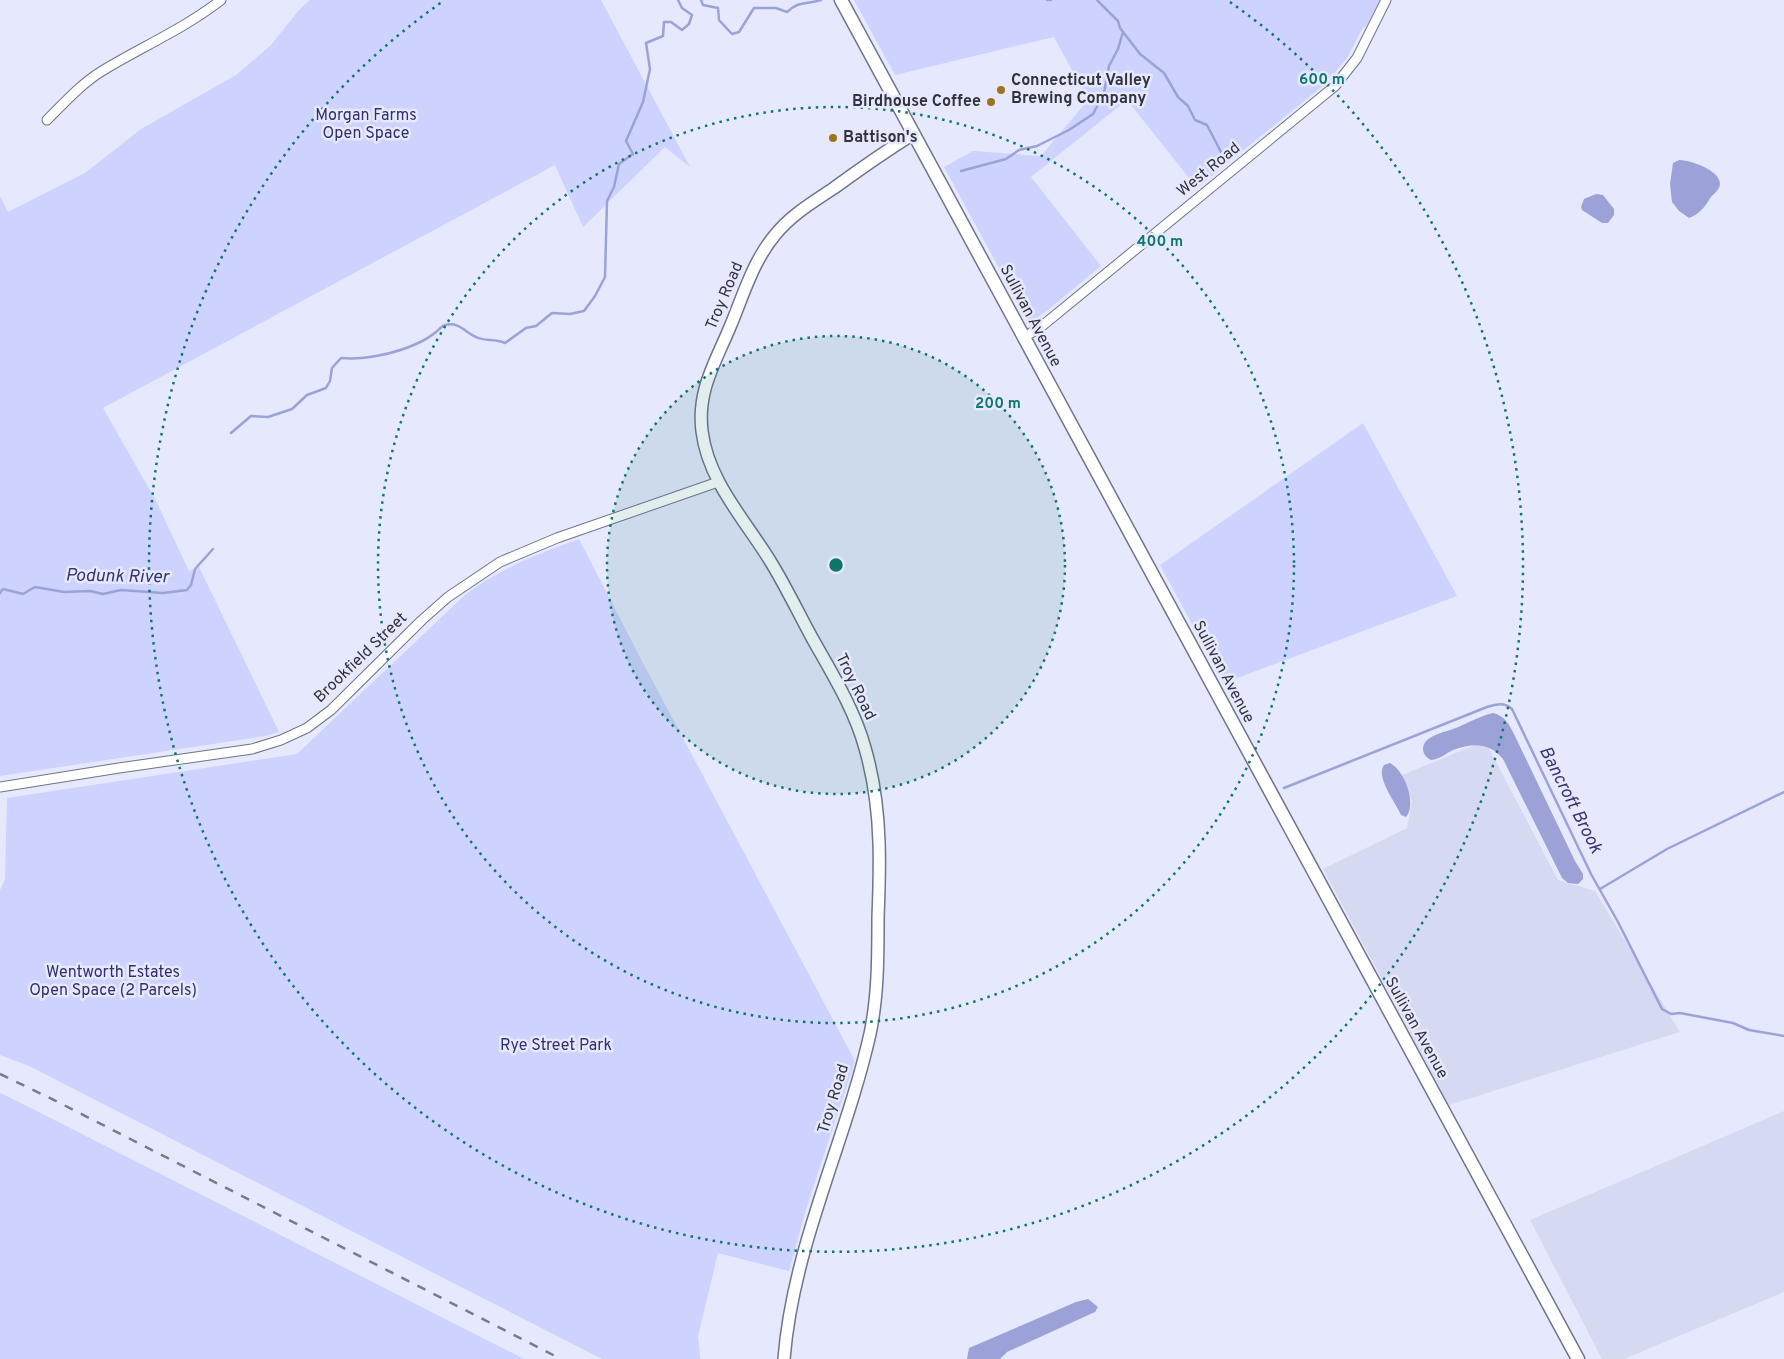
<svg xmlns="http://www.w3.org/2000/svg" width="1784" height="1359" font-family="Overpass,sans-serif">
	<rect width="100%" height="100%" fill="#e6e9fd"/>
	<path fill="#d6d9f2" d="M1485,741l73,139 37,11 85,141 -231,73 -126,-236 84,-41 5,-27 -10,-26z
		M1784,1111v181l-160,67h-22l-72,-139z"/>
	<path fill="#cdd2fe" d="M310,0h291l89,167 -25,-20 -82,80 -28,-62 -452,243 53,93 33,70 10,-4 80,165 -13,4 -266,40v-580l8,16 77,-39 56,-44 95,-54 34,-29 30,-37z
		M854,0h526l-15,28 -2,-1 -16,31 -22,26 -128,104 -70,-88 -96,77 70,89 -57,47 -15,10 -85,-156 29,-16 68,5 47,-56 -34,-63 -159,38z
		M1363,423l94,173 -233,87 -64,-118z
		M579,539l64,124 212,398 -48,145 -18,65 -71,-18 -20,83 2,23h-98l-573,-293 -29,-11v-165l5,-11 2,-81 290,-44 168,-159c36,-27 72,-41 114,-56z
		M0,1093l17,8 507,258h-524z"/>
	<path fill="#9ca2d7" d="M1679,160c11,0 41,10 41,24 -1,8 -8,10 -11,16 -5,8 -10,14 -20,18l-10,-7 -7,-9 -2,-18 3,-21z
		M1596,194l7,1 11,14v6l-6,8h-6l-20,-13 -1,-3 3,-8z
		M1493,713c12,3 16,11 21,21l61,127 8,13v5l-5,5 -10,-1 -6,-5 -59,-119c-14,-17 -30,-16 -50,-9 -8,4 -13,9 -22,10 -10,-5 -11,-16 -1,-22 7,-5 18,-7 26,-10 12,-5 24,-12 37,-15z
		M1390,763c15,8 27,41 16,54l-5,-2c-5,-12 -26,-38 -17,-50z
		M1088,1299l10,8 -3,5 -88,40 -7,7h-33l2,-11 107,-46z"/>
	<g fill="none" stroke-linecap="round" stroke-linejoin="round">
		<path stroke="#9ca2d7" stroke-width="2.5" d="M701,0l2,5 15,3 1,12 13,14 7,-2 15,-24h22l11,4c13,-12 19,-7 34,-12
			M1047,0h4
			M1097,0l21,21 2,7 20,26 24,19 14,24 10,9 7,14 12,5 14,27
			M961,171l45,-12 13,-9 18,-4 32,-16 24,-16 11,-21 5,-27 9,-17 5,-17
			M231,433l20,-17 17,1 24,-8 15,-14 19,-7 4,-7 2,-13 9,-10c23,2 53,-4 75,-14 7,-3 14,-7 20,-12 3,-2 5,-6 9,-7 13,-4 20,7 31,12 10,5 18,1 29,6l21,-15 10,-2 16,-13 18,1 14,-3 11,-15 10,-19 2,-76 7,-14 5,-23 14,-10 -7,-13 17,-39 7,-33 -4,-26 17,-7 1,-14h7l11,8 7,-6 3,-9 -10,-7 -4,-8
			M0,593l3,-4 20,5 12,-7 29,5 26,-1 13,3 18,-4 42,3 24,-3 4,-5 4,-16 18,-20
			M1284,788l203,-81c10,-3 17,-5 25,2l79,165 27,48 44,87 9,5 9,-1 53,10 16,7 35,6
			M1600,889l67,-40 117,-57"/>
		<defs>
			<path id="minor" d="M47,120c17,-17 34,-36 55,-49 39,-24 82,-42 119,-71
				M1023,338l19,-12 293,-240 22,-28 29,-58
				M0,787l119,-19 133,-19 29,-9 26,-12 24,-18 91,-90 26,-23 52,-35 57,-24 161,-56"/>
			<path id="tertiary" d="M784,1359c9,-113 61,-215 86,-325 8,-38 8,-77 8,-116 1,-25 2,-50 1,-76 -1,-32 -5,-63 -14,-94 -11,-40 -34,-76 -54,-112 -13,-24 -25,-49 -39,-72 -25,-42 -64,-82 -70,-133 -5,-40 13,-68 28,-104 13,-31 23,-66 45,-92 16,-20 38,-33 59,-47 26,-19 52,-37 79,-54"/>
			<path id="secondary" d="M841,0l737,1359"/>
		</defs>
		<use href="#minor" stroke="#71748a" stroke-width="11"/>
		<use href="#tertiary" stroke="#71748a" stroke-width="14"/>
		<use href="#secondary" stroke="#71748a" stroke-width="15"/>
		<use href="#minor" stroke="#fff" stroke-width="9"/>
		<use href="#tertiary" stroke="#fff" stroke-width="11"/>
		<use href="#secondary" stroke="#fff" stroke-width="12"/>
		<path stroke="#7a7b89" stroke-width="2.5" stroke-dasharray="9 9" stroke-linecap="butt" d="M0,1074l54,26 507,259"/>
	</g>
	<circle cx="836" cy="565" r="229" fill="#0f766e" fill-opacity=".12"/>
	<g fill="none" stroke="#0f766e" stroke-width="2.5" stroke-dasharray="2.5 5">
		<circle cx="836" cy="565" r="229"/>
		<circle cx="836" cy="565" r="458"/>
		<path d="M1230 2A687 687 0 1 1 442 2"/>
	</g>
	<g fill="#9c7421" stroke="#e6e9fd" stroke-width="2">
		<circle cx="1001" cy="90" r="5"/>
		<circle cx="991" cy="102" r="5"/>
		<circle cx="833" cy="138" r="5"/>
	</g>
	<g text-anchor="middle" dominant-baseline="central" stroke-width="5" stroke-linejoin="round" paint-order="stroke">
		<g font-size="16" font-weight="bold" fill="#32333d" stroke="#e6e9fd" text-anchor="start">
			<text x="1011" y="81">Connecticut Valley<tspan x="1011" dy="18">Brewing Company</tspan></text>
			<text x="981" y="102" text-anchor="end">Birdhouse Coffee</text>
			<text x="843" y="138">Battison's</text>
		</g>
		<g font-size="16" fill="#30306f" stroke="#e6e9fd">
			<text x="366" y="116">Morgan Farms<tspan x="366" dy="18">Open Space</tspan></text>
			<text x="113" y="973">Wentworth Estates<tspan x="113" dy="18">Open Space (2 Parcels)</tspan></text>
			<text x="556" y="1046">Rye Street Park</text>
		</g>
		<g font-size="16" fill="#32333d" stroke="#e6e9fd">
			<text transform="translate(1209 170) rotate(-39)">West Road</text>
			<text transform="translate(725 296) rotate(-67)">Troy Road</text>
			<text transform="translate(1030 316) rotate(62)">Sullivan Avenue</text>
			<text transform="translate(361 658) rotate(-44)">Brookfield Street</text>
			<text transform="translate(1223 672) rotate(62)">Sullivan Avenue</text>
			<text transform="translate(855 687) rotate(64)">Troy Road</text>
			<text transform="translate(1416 1028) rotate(61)">Sullivan Avenue</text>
			<text transform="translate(834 1099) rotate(-73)">Troy Road</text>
		</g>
		<g font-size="18" font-style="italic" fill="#353575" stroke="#e6e9fd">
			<text transform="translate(117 577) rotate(1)">Podunk River</text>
			<text transform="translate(1570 800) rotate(63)">Bancroft Brook</text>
		</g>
	</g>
	<circle cx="836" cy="565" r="8" fill="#0f766e" stroke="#e6e9fd" stroke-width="2.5"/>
	<g font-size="15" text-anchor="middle" font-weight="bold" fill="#0f766e" stroke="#e6e9fd" stroke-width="5" stroke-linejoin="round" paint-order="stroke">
		<text x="1322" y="84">600 m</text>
		<text x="1160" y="246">400 m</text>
		<text x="998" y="408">200 m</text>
	</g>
</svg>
